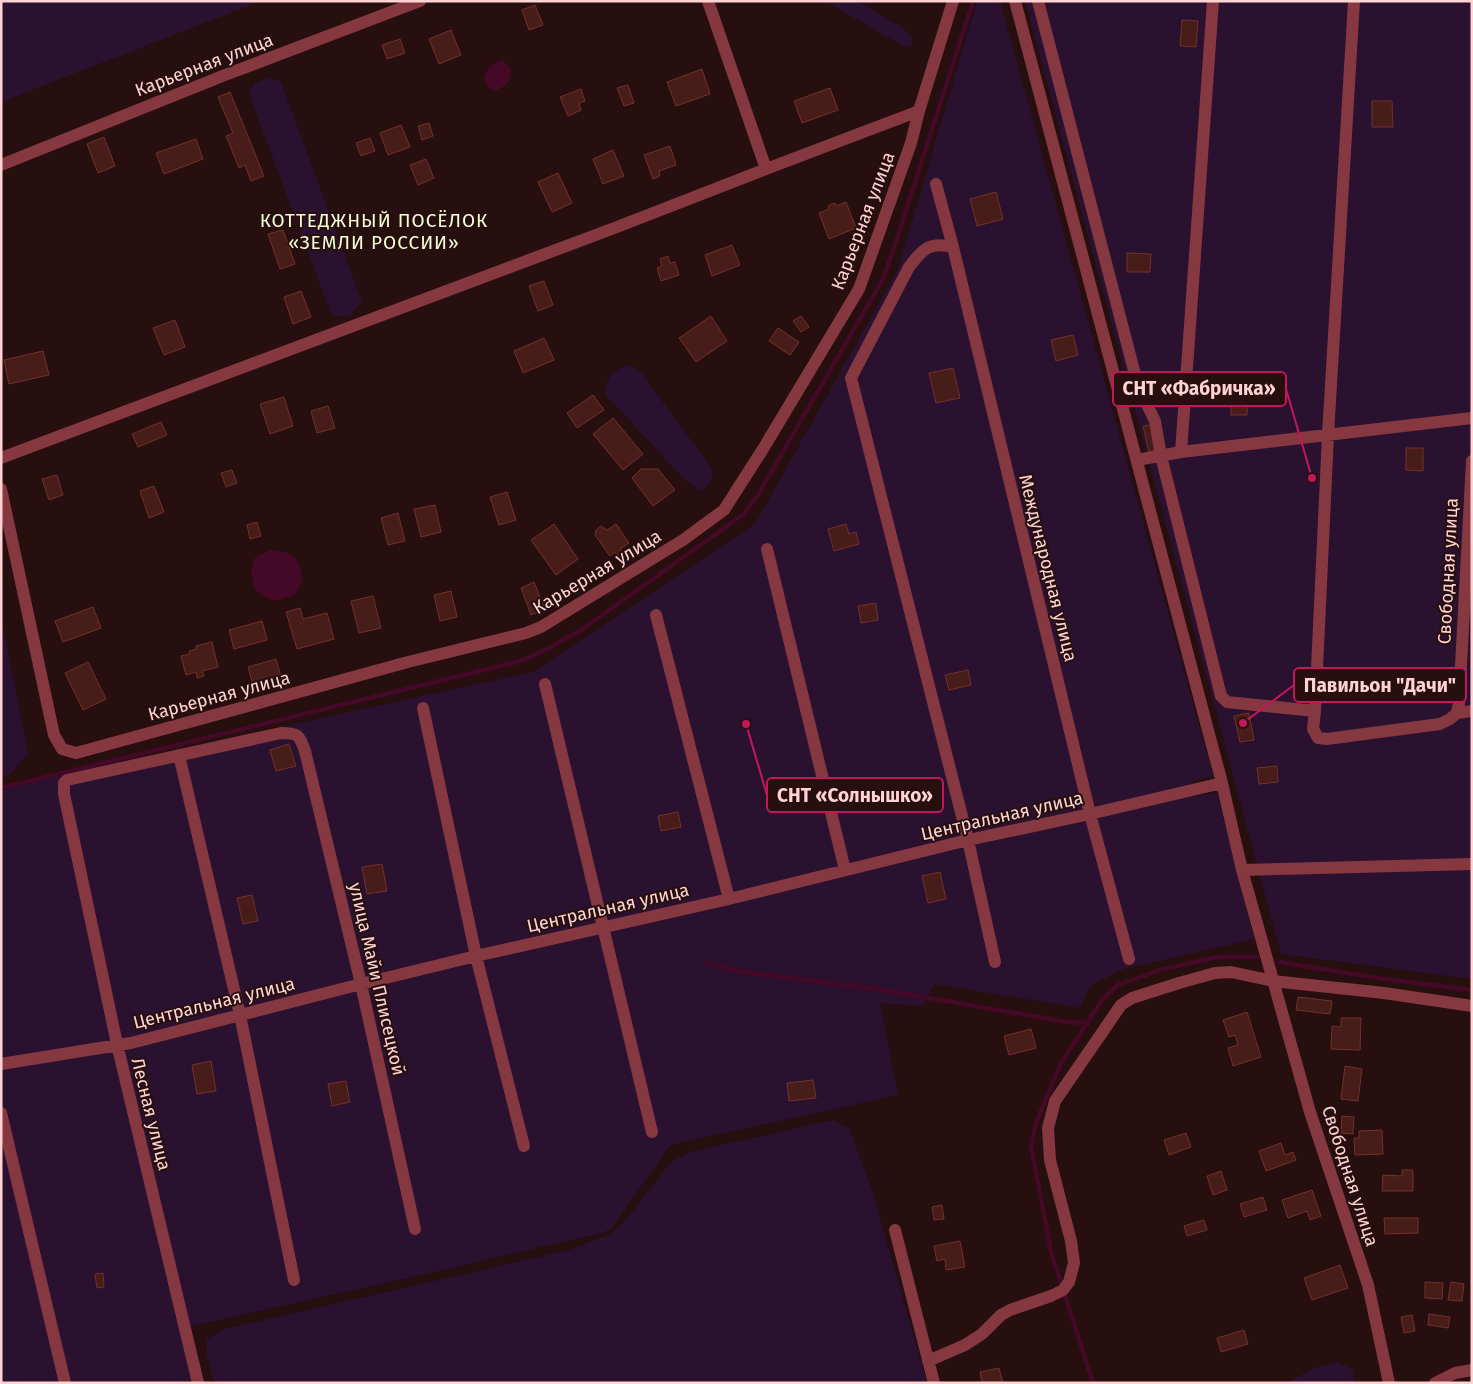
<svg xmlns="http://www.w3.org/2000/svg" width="1473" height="1384" font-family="'Fira Sans',sans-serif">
	<rect width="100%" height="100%" fill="#260f0e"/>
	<path fill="#2b1130" d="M1,1h260l-260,101z
		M825,1h32l46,27 10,10 -2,8h-8z
		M977,1h23l213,775 -21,5 4,15 21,-4 37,147 -131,30 -33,17 -10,22 -146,-24 -11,22 -43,-3 18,92 -224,49 -6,4 -55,78 -8,6 -171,40 -243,54 14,57h-204v-592l40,-12 492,-107 222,-148 143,-255z
		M1025,1h447v978l-191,-25z
		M268,77l13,5 81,220 -13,14h-17l-83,-222 5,-10z
		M631,365l10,7 72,98 -3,14 -9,7 -14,-9 -82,-88c1,-17 9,-26 26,-29z
		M1,617l27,136 -18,21 -9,5z
		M833,1120l16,8 23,62 55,193h-713l-7,-27v-17l18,-10 340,-78 44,-16 16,-14 46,-59 19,-10z
		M1338,1362l14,7 2,8 -1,6h-67l31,-16z"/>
	<path fill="#440926" d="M503,60l8,9c0,14 -5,17 -17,22l-6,-4 -4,-9c4,-11 8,-15 19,-18z
		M271,550c24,2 27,7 32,30l-8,15 -20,6 -11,-4 -10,-9 -3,-17 4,-14z"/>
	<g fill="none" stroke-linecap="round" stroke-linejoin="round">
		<path stroke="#440926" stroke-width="4.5" d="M1,788l520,-127 30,-14 33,-19 160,-114 14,-19 125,-216 13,-37 77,-241
			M1279,962l106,17 87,11
			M707,963l35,9 141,18 184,32 20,1
			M1093,1383l-42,-131 -20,-106 5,-23 24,-58 42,-65 16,-15 45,-16 55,-12h39"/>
	</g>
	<path fill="#471d1a" stroke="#74302b" d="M535,5l8,20 -14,5 -7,-20z
		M1182,20l16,1 -2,26 -16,-1z
		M451,30l10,25 -22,9 -10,-25z
		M400,39l5,14 -18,6 -5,-14z
		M702,69l8,25 -34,12 -9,-24z
		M628,85l6,18 -10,3 -7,-18z
		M830,88l8,22 -36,13 -8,-22z
		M581,89l4,12 -6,2 2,7 -13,6 -8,-19z
		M230,92l34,84 -13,5 -6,-16 -6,3 -13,-32 7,-3 -15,-36z
		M1372,101h20l1,26h-21z
		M429,123l4,13 -11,4 -4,-14z
		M401,125l9,22 -22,8 -8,-22z
		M104,137l11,29 -17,7 -11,-29z
		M370,138l5,13 -14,5 -5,-13z
		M196,139l7,20 -39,15 -8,-21z
		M670,146l6,19 -17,6 1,5 -7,3 -9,-24z
		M613,150l11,26 -21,8 -10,-25z
		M426,159l8,19 -16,7 -8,-20z
		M558,173l14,30 -20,9 -14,-30z
		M996,192l7,27 -26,7 -7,-27z
		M846,202l10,26 -27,11 -10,-26 10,-4 -1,-3 7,-3 1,3z
		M283,230l12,34 -15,5 -12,-35z
		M732,245l8,20 -28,11 -7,-21z
		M1127,253l24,1 -1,18h-23z
		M668,256l2,7 5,-1 4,13 -18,6 -4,-13 5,-2 -2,-7z
		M544,281l9,24 -15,6 -9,-25z
		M301,291l10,26 -18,7 -9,-27z
		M711,316l16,25 -31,21 -17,-24z
		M801,316l8,11 -8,5 -8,-11z
		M175,320l10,27 -21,8 -11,-27z
		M778,328l21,14 -9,13 -21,-14z
		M1073,335l5,20 -22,6 -5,-21z
		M544,338l10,22 -31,13 -9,-22z
		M43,351l6,24 -40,9 -5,-24z
		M953,368l7,30 -24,5 -7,-30z
		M1231,390h17l-1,25h-16z
		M593,395l11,15 -27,18 -10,-15z
		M284,397l9,29 -23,8 -10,-30z
		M328,406l7,22 -18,5 -6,-22z
		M613,418l30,36 -20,16 -30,-36z
		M161,422l6,13 -29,12 -6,-13z
		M1151,425l6,25 -8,2 -6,-26z
		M1406,448h17v23l-17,-1z
		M641,469h17l17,21 -22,16 -21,-28z
		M232,470l5,13 -11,4 -5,-14z
		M57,475l6,20 -14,5 -7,-21z
		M154,486l10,26 -15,6 -9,-27z
		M507,492l9,28 -17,5 -9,-28z
		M435,505l6,27 -20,5 -7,-28z
		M398,513l7,28 -17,4 -7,-27z
		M257,522l4,14 -11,3 -3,-14z
		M554,524l24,35 -22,16 -25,-35z
		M616,524l13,19 -9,6 3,3 -6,3 -2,-3 -5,4 -15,-21 1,-5 5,-4 6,4z
		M846,524l3,10 7,-2 3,12 -25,7 -6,-22z
		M534,582l11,27 -14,6 -10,-27z
		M451,591l6,26 -17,4 -6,-26z
		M373,596l8,32 -22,5 -8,-32z
		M876,603l2,17 -17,3 -3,-17z
		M93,607l8,21 -38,14 -8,-21z
		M300,608l3,11 24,-6 7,26 -37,10 -11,-37z
		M262,621l5,19 -33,9 -5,-19z
		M212,642l6,25 -16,4 2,5 -7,2 -1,-6 -10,3 -5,-19 9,-2 -1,-3 7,-2v-3z
		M276,659l5,18 -28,8 -5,-18z
		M88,662l18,37 -23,11 -18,-37z
		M968,670l3,15 -22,5 -4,-15z
		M1249,713l5,27 -14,2 -6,-26z
		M289,744l7,22 -20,5 -6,-21z
		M1277,766l1,16 -19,2 -2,-16z
		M678,812l3,15 -20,4 -3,-15z
		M382,864l5,27 -20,3 -5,-27z
		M940,872l6,27 -18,4 -6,-27z
		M252,895l6,26 -15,3 -6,-26z
		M1298,997l34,4 -2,13 -34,-4z
		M1247,1012l14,45 -28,9 -5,-18 10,-3 -3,-10 -6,2 -6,-17z
		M1341,1018h20l-1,32 -29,-1 1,-23 9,1z
		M1031,1029l5,19 -27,7 -5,-19z
		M211,1061l5,30 -19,3 -5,-29z
		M1345,1066l17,3 -4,32 -17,-2z
		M813,1080l3,18 -27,3 -2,-18z
		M346,1081l4,21 -18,4 -4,-22z
		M1342,1116l12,1 -1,17 -12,-1z
		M1382,1130l1,24 -28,1 -1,-17h5v-7z
		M1186,1133l5,14 -22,8 -5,-15z
		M1281,1143l4,12 8,-3 3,8 -30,11 -7,-20z
		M1402,1170h11v21h-31l1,-16 19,1z
		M1221,1171l6,19 -14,5 -6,-19z
		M1312,1190l9,26 -11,4 -3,-9 -19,7 -6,-18z
		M1263,1197l4,13 -23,7 -4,-13z
		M942,1205l2,14 -10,1 -2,-13z
		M1384,1218h34v15l-33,1z
		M1204,1220l3,10 -20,6 -3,-10z
		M960,1241l5,26 -19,3 -1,-11 -8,2 -3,-15z
		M1340,1265l8,23 -36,12 -8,-22z
		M103,1273l1,14 -7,1 -2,-14z
		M1425,1282l18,1 -1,16 -17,-1z
		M1451,1282l13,2 -2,17 -14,-1z
		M1429,1314l21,3 -2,11 -20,-3z
		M1412,1315l3,16 -11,2 -3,-16z
		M1244,1330l4,14 -27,8 -4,-14z
		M999,1368l4,15h-21l-2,-11z"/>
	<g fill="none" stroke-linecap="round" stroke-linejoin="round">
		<path stroke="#863840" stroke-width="12" d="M708,1l58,168 153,-58
			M1015,1l207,782 20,87 68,242 58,173 21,98
			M1038,1l100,385 17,35 6,35 60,240 6,6 88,9
			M1354,1l-26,434 -13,276 -2,18 5,9 9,1 113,-15 10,-5 7,-6 15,-2
			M1,165l224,-90 195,-74
			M936,184l17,63 137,567 39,145
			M953,247c-24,-6 -30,2 -44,20l-58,111 117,462 27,122
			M1181,452l32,-451
			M1,458l616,-231 149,-58
			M1137,460l44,-8 291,-34
			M1,489l53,246 8,14 14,4 332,-91 118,-29 15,-6 142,-87 41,-30 39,-61 96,-160 52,-146 8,-32 34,-110
			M767,549l78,321
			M656,615l73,284
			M545,684l107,448
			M423,708l53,248 48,190
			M1457,713l2,-10 13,-242
			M179,755l61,260 54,265
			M1242,870l230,-6
			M1,1064l130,-21 230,-59 115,-28 253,-57 239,-59 122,-26 132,-31
			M1,1113l64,270
			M895,1230l39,153
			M928,1361l37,-16 17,-11 19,-19 9,-5 41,-14 12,-6 6,-8 5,-19 -3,-22 -21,-81 -2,-32 7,-27 66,-96 11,-7 47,-15 36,-10 16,-1 42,9 111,12 88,13
			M198,1383l-81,-339 -53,-250v-11l3,-3 214,-47c18,0 18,2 24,18l56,233 54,245
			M1435,1383l20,-10 17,-3"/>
	</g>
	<g text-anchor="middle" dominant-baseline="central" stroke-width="4" stroke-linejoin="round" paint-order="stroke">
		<g font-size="18" fill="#ffd3d4" stroke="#260f0e">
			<text transform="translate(204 65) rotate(-21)">Карьерная улица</text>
			<text transform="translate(863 221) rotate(-69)">Карьерная улица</text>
			<text transform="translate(1048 568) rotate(76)">Международная улица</text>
			<text transform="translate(1448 571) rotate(-87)">Свободная улица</text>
			<text transform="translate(597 572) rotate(-31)">Карьерная улица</text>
			<text transform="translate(219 696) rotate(-15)">Карьерная улица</text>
			<text transform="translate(1002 816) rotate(-13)">Центральная улица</text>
			<text transform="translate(608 908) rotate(-13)">Центральная улица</text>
			<text transform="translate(377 979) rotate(77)">улица Майи Плисецкой</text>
			<text transform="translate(214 1003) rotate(-14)">Центральная улица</text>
			<text transform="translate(151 1114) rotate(76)">Лесная улица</text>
			<text transform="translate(1350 1176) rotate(72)">Свободная улица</text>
		</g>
		<g font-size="19" letter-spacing="1" fill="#f5ffd5" stroke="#260f0e">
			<text x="374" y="220">КОТТЕДЖНЫЙ ПОСЁЛОК<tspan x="374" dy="22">«ЗЕМЛИ РОССИИ»</tspan></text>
		</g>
	</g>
	<path fill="none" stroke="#c2185b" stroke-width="2" d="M1312 478L1286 389M1243 723L1294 685M746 724L767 795"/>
	<g fill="#c2185b" stroke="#260f0e" stroke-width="2">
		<circle cx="1312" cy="478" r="5"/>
		<circle cx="1243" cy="723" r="5"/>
		<circle cx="746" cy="724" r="5"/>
	</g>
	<g fill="#260f0e" stroke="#c2185b" stroke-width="2">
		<rect x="1113" y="372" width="173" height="34" rx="5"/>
		<rect x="1294" y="668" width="172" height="34" rx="5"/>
		<rect x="767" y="778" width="176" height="34" rx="5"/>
	</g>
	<g font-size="19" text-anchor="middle" font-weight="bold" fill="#ffd3d4">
		<text x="1199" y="395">СНТ «Фабричка»</text>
		<text x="1380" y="692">Павильон "Дачи"</text>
		<text x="855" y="802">СНТ «Солнышко»</text>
	</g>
	<rect width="1473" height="1384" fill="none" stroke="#ffd3d4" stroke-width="5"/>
</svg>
